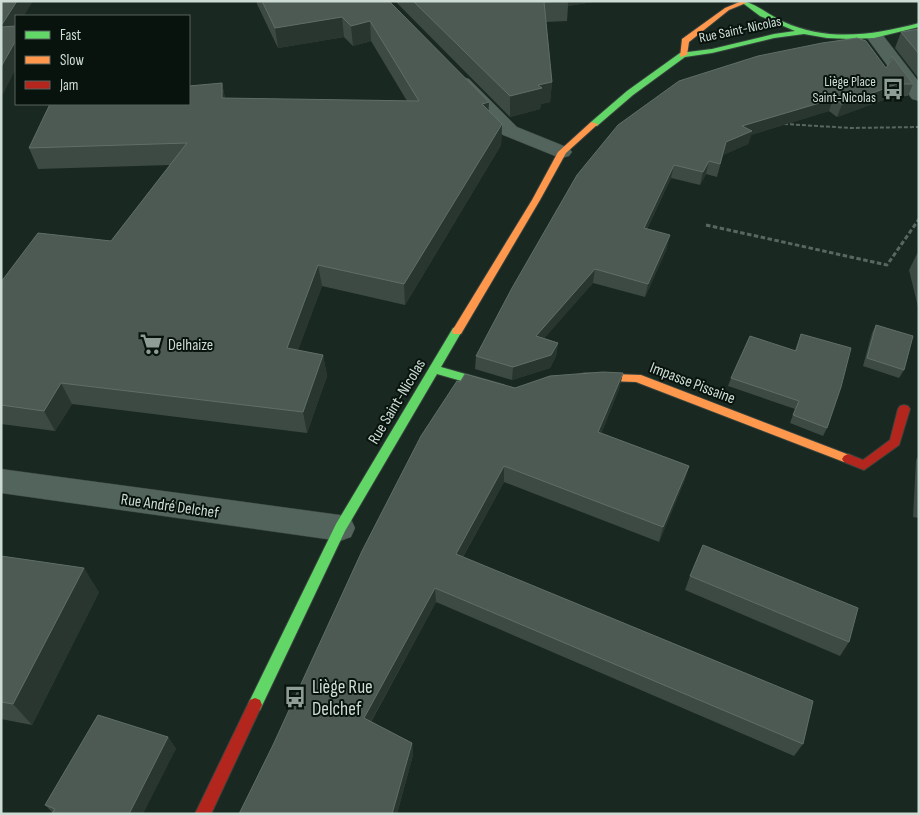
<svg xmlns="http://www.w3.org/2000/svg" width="920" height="815" font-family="'Sofia Sans Condensed',sans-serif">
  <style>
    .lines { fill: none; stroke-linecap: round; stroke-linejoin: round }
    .street-casing { stroke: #37433e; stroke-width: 1 }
    .fast-casing { stroke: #37433e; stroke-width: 2 }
    .slow-casing { stroke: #37433e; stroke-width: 2 }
    .jam-casing { stroke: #37433e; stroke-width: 2 }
    .path-far1 { stroke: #596760; stroke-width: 2; stroke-dasharray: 4 2; stroke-linecap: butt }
    .path { stroke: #596760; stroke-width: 3; stroke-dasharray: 4.5 2.5; stroke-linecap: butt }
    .street { fill: #52645c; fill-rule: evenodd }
    .fast { fill: #63d668; fill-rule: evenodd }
    .slow { fill: #ff974d; fill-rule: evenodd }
    .jam { fill: #b3261e; fill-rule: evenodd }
    .wall { fill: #3d4a44 }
    .shaded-wall { fill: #28362f }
    .building { fill: #4c5a53; stroke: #606e68 }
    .labels { text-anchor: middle; stroke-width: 4; stroke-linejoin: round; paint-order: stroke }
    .far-street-label { font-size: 14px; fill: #cddcd4; stroke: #08130e }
    .far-poi-label { font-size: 14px; fill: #cddcd4; stroke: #08130e; text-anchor: end }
    .poi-label { font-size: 16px; fill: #cddcd4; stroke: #08130e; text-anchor: start }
    .street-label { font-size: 16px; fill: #cddcd4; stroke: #08130e }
    .near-poi-label { font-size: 19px; fill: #cddcd4; stroke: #08130e; text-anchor: start }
  </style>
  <rect width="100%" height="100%" fill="#192821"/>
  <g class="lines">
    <g class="street-casing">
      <g id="street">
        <polygon points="876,33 882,34 919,82 919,101 912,99 867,38 870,34"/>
        <polygon points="462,77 469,79 517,127 569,148 572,152 569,156 562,158 555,156 503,135 455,87 453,83 455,79"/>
        <polygon points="1,469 340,515 351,519 355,528 351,537 340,541 1,493"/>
      </g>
    </g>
    <g class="fast-casing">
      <g id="fast">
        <path d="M740 1C753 1 770 16 784 22 828 42 874 35 919 23V27L874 38 850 39 827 38 804 34 774 38 712 53 685 57 633 95 597 126H591V122L627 91 680 53 712 49 774 34 795 31 760 16Z"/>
        <polygon points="457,327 462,331 441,367 504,385 506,388 500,392 437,374 345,531 260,710 255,712 250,710 248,705 250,700 336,524 453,328"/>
      </g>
    </g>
    <g class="slow-casing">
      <g id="slow">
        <polygon points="742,1 746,3 729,10 689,42 687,55 680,57 682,39 725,8"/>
        <polygon points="591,122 598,124 566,153 540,200 461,334 453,334 452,331 532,200 558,152"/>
        <polygon points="585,373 641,375 852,456 854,459 852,462 844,462 636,382 581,380 580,377 581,374"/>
      </g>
    </g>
    <g class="jam-casing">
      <g id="jam">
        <polygon points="904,405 908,406 910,409 899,445 864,470 844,462 842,459 844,456 848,454 863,460 890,440 898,409 900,406"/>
        <polygon points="255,698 260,700 262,705 211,814 195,814 250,700"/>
      </g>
    </g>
    <polyline class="path-far1" points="784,124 851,128 919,127"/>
    <polyline class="path" points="706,225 887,265 919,219"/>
    <use href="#street" class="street"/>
    <use href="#fast" class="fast"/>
    <use href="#slow" class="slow"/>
    <use href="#jam" class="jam"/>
  </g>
  <g class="wall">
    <polygon points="257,1 389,1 489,111 502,124 501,145 405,305 322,286 298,350 323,355 327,376 307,433 72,404 55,431 1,424 1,282 111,241 170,165 38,169 29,148 222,83 225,98 407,101 371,41 353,46 344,37 278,48 257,4"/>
    <polygon points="395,1 599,1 568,6 567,21 546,22 552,82 550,102 541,104 540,109 510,117"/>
    <polygon points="919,29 919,79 895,48 901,32"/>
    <polygon points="892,56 913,84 908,96 892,97 837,117 829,111 751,135 748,144 723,155 717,177 706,174 700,185 671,178 647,229 667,248 645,297 593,283 544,338 558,343 556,356 550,368 512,380 475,369 476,356 577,175 886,68 889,63"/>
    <polygon points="919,250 919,311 909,270"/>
    <polygon points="876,325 904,370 899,378 863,366 872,333"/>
    <polygon points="801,334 827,428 823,436 790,423 795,409 728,386 731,378 795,350"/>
    <polygon points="623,373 619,389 601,433 689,466 684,482 659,542 504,482 463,557 803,744 794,756 436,602 371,722 412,743 413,755 397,814 239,814 460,382 515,388"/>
    <polygon points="919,455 919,518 913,517 916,460"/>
    <polygon points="1,556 99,592 32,725 1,719"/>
    <polygon points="690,576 849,642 840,656 685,590"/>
    <polygon points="168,737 176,749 53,813 45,805"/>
  </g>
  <g class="shaded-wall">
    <polygon points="17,1 33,1 24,16 16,16 16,29 1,28 1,26"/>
    <polygon points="561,1 599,1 568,6 568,1"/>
    <polygon points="342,17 344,37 278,48 275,28"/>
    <polygon points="370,21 371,41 353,46 351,26"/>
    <polygon points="16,40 16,69 3,94 1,91 1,67"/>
    <polygon points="552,82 550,102 541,104 540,109 510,117 510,96 538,85"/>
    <polygon points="222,83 226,104 222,98"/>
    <polygon points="897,84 892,97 837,117 842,104"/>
    <polygon points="833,99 829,111 751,135 748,144 723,155 717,177 726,142 742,126"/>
    <polygon points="489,102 488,123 482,104"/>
    <polygon points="502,124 501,145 405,305 404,284"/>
    <polygon points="709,161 706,174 700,185 703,172"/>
    <polygon points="674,165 671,178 641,241 644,228"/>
    <polygon points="670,235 667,248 645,297 648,284"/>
    <polygon points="318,265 322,286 291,369 287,348"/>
    <polygon points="595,269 593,283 535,349 536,336"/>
    <polygon points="558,343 556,356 550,368 512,380 513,367"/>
    <polygon points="323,355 327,376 307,433 303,412"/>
    <polygon points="623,373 619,389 596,448 598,432"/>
    <polygon points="61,383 72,404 55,431 44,411"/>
    <polygon points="504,466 504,482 456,569 456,554"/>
    <polygon points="689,466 684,482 659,542 663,527"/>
    <polygon points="84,568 99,592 32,725 13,704"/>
    <polygon points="435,588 436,602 366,730 364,718"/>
    <polygon points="168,737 176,749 143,814 129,814"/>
    <polygon points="412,743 413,755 397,814 392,814"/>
  </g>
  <g class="building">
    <polygon points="1,1 17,1 1,26"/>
    <polygon points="262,1 389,1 489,102 482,104 502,124 404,284 318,265 287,348 323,355 303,412 61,383 44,411 1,405 1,282 38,233 111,241 187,143 29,148 50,104 189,104 189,86 222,83 222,98 419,101 370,21 351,26 342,17 275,28"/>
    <polygon points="413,1 568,1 544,2 552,82 538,85 542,88 510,96"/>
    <polygon points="16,26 16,40 1,67 1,27"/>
    <polygon points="919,29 919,54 901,32"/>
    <polygon points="857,38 866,41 886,68 892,59 892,56 913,84 897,84 842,104 833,99 742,126 752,131 726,142 720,164 709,161 703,172 674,165 644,228 670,235 648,284 595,269 536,336 558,343 551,355 513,367 476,356 512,288 577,175 618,125 679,81 758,56 822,43"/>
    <polygon points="876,325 913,336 904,370 867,358"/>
    <polygon points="801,334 851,348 841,387 827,428 793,415 799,401 731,378 750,336 796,351"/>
    <polygon points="603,372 623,373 598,432 689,466 663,527 504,466 456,554 813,701 803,744 435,588 364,718 412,743 392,814 239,814 273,745 362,551 421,436 457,381 460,382 465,374 515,388 550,376"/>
    <polygon points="703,545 858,608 849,642 690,576"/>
    <polygon points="1,556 84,568 13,704 1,702"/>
    <polygon points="98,715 168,737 129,814 52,814 55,809 45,805"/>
  </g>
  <defs>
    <g id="bus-bare" transform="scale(1.725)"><path d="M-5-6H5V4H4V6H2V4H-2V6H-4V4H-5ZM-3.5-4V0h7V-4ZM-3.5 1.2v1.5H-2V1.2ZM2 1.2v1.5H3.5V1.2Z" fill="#8e9d95" stroke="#08130e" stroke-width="2.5" paint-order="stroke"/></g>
    <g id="supermarket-bare" transform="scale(1.725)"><path d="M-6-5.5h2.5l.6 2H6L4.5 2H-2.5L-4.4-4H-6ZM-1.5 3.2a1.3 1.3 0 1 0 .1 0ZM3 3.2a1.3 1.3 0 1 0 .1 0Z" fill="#8e9d95" stroke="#08130e" stroke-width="2.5" paint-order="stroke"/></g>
  </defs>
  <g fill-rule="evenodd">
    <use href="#bus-bare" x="893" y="89"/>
    <use href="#supermarket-bare" x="151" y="344"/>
    <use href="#bus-bare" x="295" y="697"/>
  </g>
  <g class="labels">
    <g class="far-street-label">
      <text transform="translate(740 29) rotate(-12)" y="5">Rue Saint-Nicolas</text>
    </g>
    <g class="far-poi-label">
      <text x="876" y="86">Liège Place<tspan x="876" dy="16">Saint-Nicolas</tspan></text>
    </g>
    <g class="poi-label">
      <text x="168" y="350">Delhaize</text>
    </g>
    <g class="street-label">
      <text transform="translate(693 382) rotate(21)" y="6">Impasse Pissaine</text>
      <text transform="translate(396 401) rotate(-59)" y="6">Rue Saint-Nicolas</text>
      <text transform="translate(170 505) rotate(8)" y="6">Rue André Delchef</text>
    </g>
    <g class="near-poi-label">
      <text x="312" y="693">Liège Rue<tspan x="312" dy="22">Delchef</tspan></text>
    </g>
  </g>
  <rect width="920" height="815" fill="none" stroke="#cddcd4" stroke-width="5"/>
  <rect x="15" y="15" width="175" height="90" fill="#08130e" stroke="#57635d"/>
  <rect x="25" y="31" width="25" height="8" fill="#63d668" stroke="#57635d"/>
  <text x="60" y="40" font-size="15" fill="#cddcd4">Fast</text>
  <rect x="25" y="56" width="25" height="8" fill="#ff974d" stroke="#57635d"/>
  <text x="60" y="65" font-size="15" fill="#cddcd4">Slow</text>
  <rect x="25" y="81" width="25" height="8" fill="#b3261e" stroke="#57635d"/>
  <text x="60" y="90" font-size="15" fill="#cddcd4">Jam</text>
</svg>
